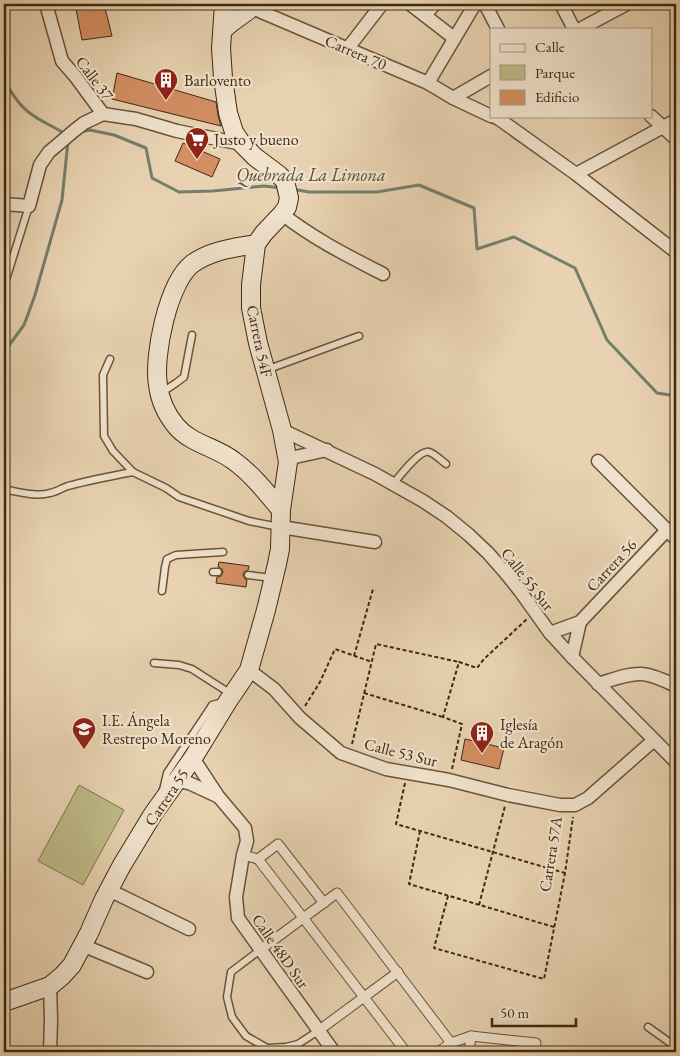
<svg xmlns="http://www.w3.org/2000/svg" width="680" height="1056" font-family="'EB Garamond',serif">
  <style>
    .green { fill: #bdba87; stroke: #7e724c }
    .lines { fill: none; stroke-linecap: round; stroke-linejoin: round }
    .stream { stroke: #747f6c; stroke-width: 3 }
    .building { fill: #d38e63; stroke: #3f2a11 }
    .service-casing { stroke: #695439; stroke-width: 9 }
    .pedestrian-casing { stroke: #695439; stroke-width: 11 }
    .minor-casing { stroke: #695439; stroke-width: 15 }
    .secondary-casing { stroke: #3f2a11; stroke-width: 20 }
    .path { stroke: #3f2a11; stroke-width: 2; stroke-dasharray: 4 2.5; stroke-linecap: butt }
    .service { stroke: #f0e2cc; stroke-width: 6 }
    .pedestrian { stroke: #f0e2cc; stroke-width: 9 }
    .minor { stroke: #f0e2cc; stroke-width: 12 }
    .secondary { stroke: #f0e2cc; stroke-width: 18 }
    .labels { text-anchor: middle; stroke-width: 4.5; stroke-linejoin: round; paint-order: stroke }
    .street-label { font-size: 16px; fill: #3f2a11; stroke: #f0e2cc }
    .poi-label { font-size: 16px; fill: #3f2a11; stroke: #f0e2cc; text-anchor: start }
    .water-label { font-size: 18px; font-style: italic; fill: #554e37; stroke: #f0e2cc }
  </style>
  <rect width="100%" height="100%" fill="#e8d2b1"/>
  <filter id="stains"><feTurbulence type="fractalNoise" baseFrequency=".004" numOctaves="4"/><feColorMatrix values="0 0 0 0 .2 0 0 0 0 .09 0 0 0 0 .02 0 0 0 .5 -.17"/></filter>
  <radialGradient id="worn" r=".72"><stop offset=".6" stop-color="#630" stop-opacity="0"/><stop offset="1" stop-color="#630" stop-opacity=".3"/></radialGradient>
  <polygon class="green" points="79,785 124,810 83,885 38,861"/>
  <g class="lines">
    <g class="stream">
      <path d="M4 79C11 93 21 108 34 116 44 123 55 127 65 134"/>
      <polyline points="80,132 90,130 114,135 146,148 152,178 179,192 213,191 264,186 281,188"/>
      <polyline points="292,189 309,192 377,192 419,185 474,208 477,249 514,237 575,268 607,340 657,393 676,396"/>
      <polyline points="4,352 24,325 35,295 62,200 68,141"/>
    </g>
  </g>
  <g class="building">
    <polygon points="75,4 104,4 112,36 82,40"/>
    <polygon points="117,73 216,102 218,115 221,126 112,99"/>
    <polygon points="183,143 220,159 212,177 175,161"/>
    <polygon points="219,562 249,566 248,570 244,572 243,575 245,579 247,580 246,587 216,583 217,577 221,576 223,572 222,569 218,567"/>
    <polygon points="465,739 504,748 499,769 461,760"/>
  </g>
  <g class="lines">
    <g class="service-casing">
      <g id="service">
        <polyline points="4,286 29,206"/>
        <polyline points="110,359 103,375 104,436 113,451 133,472 166,488 179,497 249,521 279,527"/>
        <polyline points="266,370 359,336"/>
        <polyline points="161,393 176,383 184,377 192,335"/>
        <path d="M393 484C399 477 420 449 429 452 435 454 441 460 446 464"/>
        <path d="M7 490C20 492 37 497 50 493 56 492 62 488 68 486 90 480 111 476 133 472"/>
        <polyline points="213,572 218,572"/>
        <polyline points="248,575 271,578"/>
        <polyline points="162,591 165,567 167,559 176,555 223,552"/>
        <polyline points="154,663 179,665 192,669 231,694"/>
        <polyline points="163,790 167,773 209,710 212,705 223,702"/>
        <polyline points="260,950 231,972 227,997 232,1017 246,1036 267,1048 286,1047 298,1044 318,1031"/>
        <polyline points="648,1027 676,1047"/>
      </g>
    </g>
    <g class="pedestrian-casing">
      <g id="pedestrian">
        <polyline points="243,855 258,859 406,1052"/>
        <polyline points="258,859 278,844 324,903"/>
        <polyline points="260,950 337,893 451,1043"/>
        <polyline points="318,1031 398,972"/>
        <polyline points="438,1052 451,1043 471,1036 536,1043"/>
        <polyline points="469,1052 471,1036"/>
      </g>
    </g>
    <g class="minor-casing">
      <g id="minor">
        <polyline points="46,4 62,61 75,76 103,114"/>
        <polyline points="410,4 454,38"/>
        <polyline points="485,4 498,29"/>
        <polyline points="561,4 574,29"/>
        <polyline points="252,8 428,83 453,98 491,116"/>
        <polyline points="425,15 435,4"/>
        <polyline points="580,29 627,4"/>
        <polyline points="348,48 382,4"/>
        <polyline points="428,83 475,4"/>
        <polyline points="453,98 491,76"/>
        <polyline points="493,116 499,119 576,174 676,252"/>
        <polyline points="651,116 676,139"/>
        <polyline points="576,174 676,120"/>
        <polyline points="4,204 29,206 40,165 49,152 75,130 84,123 103,114 136,119 177,131 242,144"/>
        <path d="M282 214C314 239 348 256 383 274"/>
        <polyline points="282,430 375,474 423,501 447,517 469,535 488,553 504,571 520,591 550,633 572,657 676,762"/>
        <polyline points="598,461 676,539"/>
        <polyline points="288,462 295,457 327,450"/>
        <polyline points="281,527 375,542"/>
        <polyline points="550,633 580,622 667,530"/>
        <polyline points="572,657 580,622"/>
        <polyline points="249,670 274,689 300,718 341,753 386,769 449,780 508,795 560,805 575,805 588,798 654,740"/>
        <path d="M598 684C612 680 628 673 642 674 653 675 666 681 676 686"/>
        <polyline points="193,758 218,796 245,828 247,841 243,855 236,897 238,918 334,1052"/>
        <polyline points="177,781 189,783 217,796"/>
        <polyline points="109,890 189,929"/>
        <polyline points="82,945 147,972"/>
        <polyline points="50,986 51,1019 50,1052"/>
      </g>
    </g>
    <g class="secondary-casing">
      <g id="secondary">
        <polyline points="223,30 231,23 257,4"/>
        <path d="M256 244C234 248 211 250 192 264 168 283 153 356 158 385 160 401 166 414 176 426 191 444 216 447 234 461 252 474 267 493 281 510"/>
        <polyline points="4,1003 7,1001 50,986 62,976 72,965 89,933 104,899 122,865 153,814 193,758 228,701 249,670 266,610 277,564 280,549 281,510 288,462 282,430 258,343 251,308 251,285 256,244 264,233 282,214 287,207 289,198 285,181 279,175 255,157 242,144 234,132 228,113 223,78 221,48 224,4"/>
      </g>
    </g>
    <g class="path">
      <polyline points="354,656 373,589"/>
      <polyline points="364,693 443,717"/>
      <polyline points="305,706 320,682 335,649 372,662"/>
      <polyline points="352,744 376,644 459,662"/>
      <polyline points="452,769 462,724 443,717 459,662 477,668 484,659 527,619"/>
      <polyline points="405,783 396,824 565,873"/>
      <polyline points="420,831 409,884 554,927"/>
      <polyline points="448,896 434,948 544,979 565,873 573,817"/>
      <polyline points="479,905 505,806"/>
    </g>
    <use href="#service" class="service"/>
    <use href="#pedestrian" class="pedestrian"/>
    <use href="#minor" class="minor"/>
    <use href="#secondary" class="secondary"/>
  </g>
  <defs>
    <g id="building-pin" transform="scale(1.25)"><path d="M0 17L-7.5 6A9.5 9.5 0 1 1 7.5 6Z" fill="#8f2418" stroke="#f0e2cc"/><path d="M-4-6H4V6H1V3H-1V6H-4ZM-2.5-4.3h1.7v1.8h-1.7ZM.8-4.3h1.7v1.8H.8ZM-2.5-1h1.7V.8h-1.7ZM.8-1h1.7V.8H.8Z" fill="#fff"/></g>
    <g id="supermarket-pin" transform="scale(1.25)"><path d="M0 17L-7.5 6A9.5 9.5 0 1 1 7.5 6Z" fill="#8f2418" stroke="#f0e2cc"/><path d="M-6-5.5h2.5l.6 2H6L4.5 2H-2.5L-4.4-4H-6ZM-1.5 3.2a1.3 1.3 0 1 0 .1 0ZM3 3.2a1.3 1.3 0 1 0 .1 0Z" fill="#fff"/></g>
    <g id="school-pin" transform="scale(1.25)"><path d="M0 17L-7.5 6A9.5 9.5 0 1 1 7.5 6Z" fill="#8f2418" stroke="#f0e2cc"/><path d="M0-5L7-2L0 1L-7-2ZM-4 1L0 2.5L4 1V4Q0 6-4 4Z" fill="#fff"/></g>
  </defs>
  <g fill-rule="evenodd">
    <use href="#building-pin" x="166" y="80"/>
    <use href="#supermarket-pin" x="197" y="139"/>
    <use href="#school-pin" x="84" y="729"/>
    <use href="#building-pin" x="482" y="733"/>
  </g>
  <g class="labels">
    <g class="street-label">
      <text transform="translate(356 52) rotate(23)" y="6">Carrera 70</text>
      <text transform="translate(95 78) rotate(53)" y="6">Calle 37</text>
      <text transform="translate(260 341) rotate(78)" y="6">Carrera 54F</text>
      <text transform="translate(611 565) rotate(-47)" y="6">Carrera 56</text>
      <text transform="translate(528 579) rotate(52)" y="6">Calle 55 Sur</text>
      <text transform="translate(401 752) rotate(14)" y="6">Calle 53 Sur</text>
      <text transform="translate(166 797) rotate(-56)" y="6">Carrera 55</text>
      <text transform="translate(550 854) rotate(-81)" y="6">Carrera 57A</text>
      <text transform="translate(281 951) rotate(55)" y="6">Calle 48D Sur</text>
    </g>
    <g class="poi-label">
      <text x="184" y="86">Barlovento</text>
      <text x="214" y="145">Justo y bueno</text>
      <text x="102" y="726">I.E. Ángela<tspan x="102" dy="18">Restrepo Moreno</tspan></text>
      <text x="500" y="730">Iglesía<tspan x="500" dy="18">de Aragón</tspan></text>
    </g>
    <g class="water-label">
      <text x="311" y="181">Quebrada La Limona</text>
    </g>
  </g>
  <rect width="680" height="1056" fill="none" stroke="#e8d2b1" stroke-width="20"/>
  <rect x="5" y="5" width="670" height="1046" fill="none" stroke="#3f2a11" stroke-width="2.5"/>
  <rect x="10" y="10" width="660" height="1036" fill="none" stroke="#3f2a11"/>
  <rect x="490" y="28" width="162" height="90" fill="#f0e2cc" stroke="#a99881"/>
  <rect x="500" y="44" width="25" height="8" fill="#f0e2cc" stroke="#a99881"/>
  <text x="535" y="52" font-size="15" fill="#3f2a11">Calle</text>
  <rect x="500" y="65" width="25" height="15" fill="#bdba87" stroke="#a99881"/>
  <text x="535" y="78" font-size="15" fill="#3f2a11">Parque</text>
  <rect x="500" y="90" width="25" height="15" fill="#d38e63" stroke="#a99881"/>
  <text x="535" y="102" font-size="15" fill="#3f2a11">Edificio</text>
  <path d="M492 1018v8h84v-8" fill="none" stroke="#3f2a11" stroke-width="2.5"/>
  <text x="500" y="1018" font-size="15" fill="#3f2a11" stroke="#f0e2cc" stroke-width="4" paint-order="stroke">50 m</text>
  <rect width="100%" height="100%" filter="url(#stains)"/>
  <rect width="100%" height="100%" fill="url(#worn)"/>
</svg>
